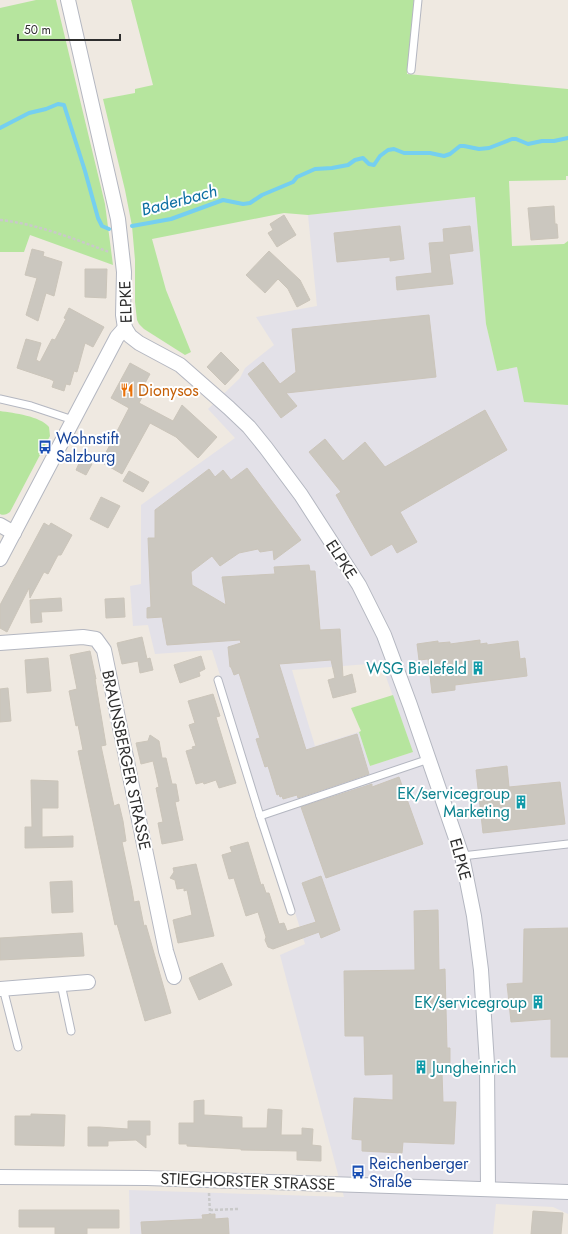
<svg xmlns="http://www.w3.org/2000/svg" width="568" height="1234" font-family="Jost,sans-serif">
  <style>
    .industrial { fill: #e3e1e8; fill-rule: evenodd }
    .green { fill: #b6e59e }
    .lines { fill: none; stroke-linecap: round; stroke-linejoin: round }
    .stream { stroke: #75cff0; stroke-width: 4 }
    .building { fill: #cbc7bf; stroke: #cbc5ba }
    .service-casing { stroke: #b4b7c1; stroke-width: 9 }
    .minor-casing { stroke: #b4b7c1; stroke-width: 16 }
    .path { stroke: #c9c9c9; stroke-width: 2.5; stroke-dasharray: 3 2; stroke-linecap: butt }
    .service { stroke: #fff; stroke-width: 7 }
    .minor { stroke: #fff; stroke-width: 14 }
    .labels { text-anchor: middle; stroke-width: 4; stroke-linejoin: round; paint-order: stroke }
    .street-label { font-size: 16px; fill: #2e2e2e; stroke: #fff }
    .food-label { font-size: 16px; fill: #c56008; stroke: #fff; text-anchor: start }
    .transit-label { font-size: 16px; fill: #164399; stroke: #fff; text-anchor: start }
    .culture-label { font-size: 16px; fill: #0d838f; stroke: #fff; text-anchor: end }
    .water-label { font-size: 17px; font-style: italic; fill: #0d6fa3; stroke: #fff }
  </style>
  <rect width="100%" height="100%" fill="#efe9e1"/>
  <path class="industrial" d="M476 197 486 324 497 371 517 367 525 402 568 405V1214L553 1207 496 1204 493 1234H130L129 1190 344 1197 280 955 305 944 212 650 155 654 148 625 133 626 130 586 141 584V505L235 438 208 409 240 378 245 368 274 345 256 317 317 306 308 215ZM381 663 413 752 370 766 359 732 315 746 292 670Z"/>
  <g class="green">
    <polygon points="36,0 56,0 105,204 113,265 30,235 24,252 0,252 0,8"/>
    <polygon points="131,0 414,0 407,74 568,89 568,176 566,176 566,180 509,181 512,246 564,244 568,241 568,405 524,402 517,367 497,371 486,324 475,197 308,215 284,213 152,239 166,290 191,352 185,355 144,329 139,324 137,320 135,302 135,260 132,226 125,190 103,99 135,93 135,89 153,85"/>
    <path d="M0 411C14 413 40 416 49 427L50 436 10 512C7 514 4 516 0 514Z"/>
    <polygon points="393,695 413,752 370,766 359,732 361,731 351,708"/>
  </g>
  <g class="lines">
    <g class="stream">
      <polyline points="0,128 29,113 46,109 58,104 64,105 85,171 98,218 102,226 109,229"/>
      <polyline points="132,226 171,219 223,200 243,204 250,203 262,195 293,182 297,177 315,169 332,168 348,165 355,160 363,158 369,164 374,165 380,156 388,150 394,149 404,153 430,153 444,156 450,154 460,146 464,146 479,149 489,148 512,139 516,139 528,144 542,141 554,141 568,138"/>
    </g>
  </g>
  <g class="building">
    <polygon points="554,206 555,224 557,224 558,238 531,240 528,208"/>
    <polygon points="284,215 296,235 277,247 268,233 273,230 270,224"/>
    <polygon points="400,226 404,259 390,261 390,257 337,262 334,233"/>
    <polygon points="470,226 473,251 449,254 453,284 397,290 396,277 432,273 429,243 444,242 443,229"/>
    <polygon points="32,249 44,252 43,256 62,262 54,296 46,293 38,321 26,315 37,278 25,275"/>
    <polygon points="269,251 300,280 310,300 297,307 288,289 278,279 265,293 246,275"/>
    <polygon points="85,269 107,269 106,298 85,297"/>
    <polygon points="69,308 104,327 93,347 85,343 77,372 74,371 70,385 66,384 64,391 52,387 54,381 50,379 17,368 26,339 41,343 36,360 40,362 52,339 55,340 66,319 64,318"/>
    <polygon points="429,315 436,377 286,393 297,406 281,418 248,374 263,362 280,384 296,372 292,329"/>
    <polygon points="221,352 239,370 225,385 207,367"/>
    <polygon points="130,363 150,374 143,387 147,388 139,403 173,421 182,405 217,437 198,458 176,437 150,423 122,474 101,462 129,408 111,398"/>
    <polygon points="485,410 507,450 400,512 417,542 397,553 392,544 371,556 336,495 341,492 309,452 325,439 343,461 365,442 385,467"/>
    <polygon points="81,459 92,464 86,475 76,470"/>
    <polygon points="247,468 301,540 274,560 273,550 260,552 258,549 239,553 220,566 212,556 191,572 192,585 226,605 222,577 275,574 274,567 309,565 310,571 315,571 320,630 340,629 343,677 352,674 356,692 333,698 328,680 335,678 331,660 279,664 306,750 357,734 369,774 298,798 297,795 283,799 282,796 280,797 279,794 277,795 268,766 265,767 256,739 260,738 239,673 234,675 231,667 230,667 228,647 241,643 240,640 167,645 162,617 147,618 147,608 151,607 148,538 155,538 155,510 209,469 215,477 223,470 231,480"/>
    <polygon points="129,471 149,482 143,492 123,481"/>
    <polygon points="101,497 120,506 108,528 90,519"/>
    <polygon points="44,523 49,526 51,523 72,535 61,555 58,555 48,574 44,572 30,598 29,588 7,632 0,628 0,605"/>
    <polygon points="61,598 62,611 41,612 42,622 31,623 30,600"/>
    <polygon points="124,598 125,617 106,618 105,599"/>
    <polygon points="142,637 147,659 150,658 153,670 140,673 138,661 122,664 117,643"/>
    <polygon points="480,640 480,644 487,643 487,645 518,641 520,659 525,658 527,676 455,685 455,690 432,693 428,659 419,660 417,644 438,641 438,643 450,642 450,644"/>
    <polygon points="90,651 96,679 95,679 106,745 101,746 114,806 119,804 123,821 126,841 122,842 132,890 134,902 139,901 144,926 146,925 171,1013 145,1021 117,924 115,925 78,751 83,750 78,725 76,726 69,691 77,689 70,655"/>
    <polygon points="201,656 205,669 199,672 200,676 180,683 174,665"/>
    <polygon points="48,658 51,691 27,693 25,660"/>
    <polygon points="8,688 11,721 0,722 0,689"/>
    <polygon points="213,694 220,716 216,717 236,783 219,788 216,780 204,784 203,782 196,784 186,751 193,749 192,747 196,746 189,725 195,723 188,701"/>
    <polygon points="150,735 159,741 162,758 166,758 172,784 176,784 179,801 175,802 183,840 162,844 158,823 163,822 156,788 159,787 153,761 141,764 136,743 148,741"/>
    <polygon points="507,766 509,787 560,782 565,824 483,833 476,770"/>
    <polygon points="399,777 423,844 326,878 301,807 372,784 372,787"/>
    <polygon points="31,780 58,781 58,808 42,808 42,837 73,836 73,847 25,848 25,827 32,827"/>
    <polygon points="248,842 261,885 263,884 266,893 269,893 279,924 284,923 287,931 316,922 302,883 321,876 340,930 321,938 319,932 273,949 268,947 265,940 266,937 258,912 246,916 234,878 229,879 222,855 232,852 230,847"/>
    <polygon points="196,864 214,936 178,943 173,920 192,915 187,890 184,891 184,888 177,889 175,880 170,878 174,872 173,868"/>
    <polygon points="72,881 73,912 52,913 50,882"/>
    <polygon points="438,910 439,970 445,969 447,1048 450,1048 450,1072 442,1072 443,1102 456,1102 454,1144 403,1142 402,1153 362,1151 362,1140 352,1139 354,1098 393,1100 393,1074 365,1075 364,1036 345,1036 344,971 415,970 414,911"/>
    <polygon points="568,928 568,1057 551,1057 551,1019 511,1022 507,984 523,983 524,929"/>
    <polygon points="82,933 84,956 0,960 0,938"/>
    <polygon points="222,963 232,985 199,1000 189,978"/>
    <polygon points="204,1100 204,1115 242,1117 242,1128 267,1128 268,1109 282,1110 281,1135 302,1135 302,1128 313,1129 312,1145 321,1146 321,1161 297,1160 297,1151 241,1150 241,1149 187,1146 187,1144 179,1144 179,1123 194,1123 194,1101"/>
    <polygon points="31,1114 65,1115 64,1146 15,1145 15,1116 31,1116"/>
    <polygon points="128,1121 150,1121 150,1135 146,1135 146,1148 136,1140 108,1141 108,1146 88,1146 88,1127 99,1127 128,1129"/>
    <polygon points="19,1210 119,1210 119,1228 87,1228 87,1234 55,1234 55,1227 19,1227"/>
    <polygon points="533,1211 563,1213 561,1234 531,1234"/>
    <polygon points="215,1214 215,1219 228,1218 229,1234 142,1234 141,1222 203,1219 202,1215"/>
  </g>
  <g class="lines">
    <g class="service-casing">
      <g id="service">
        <polyline points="411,70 418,0"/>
        <polyline points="0,399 31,406 73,420"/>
        <polyline points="218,680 260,816 429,759"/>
        <polyline points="260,816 291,911"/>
        <polyline points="462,856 568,844"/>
        <polyline points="61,984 71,1031"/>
        <polyline points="3,988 18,1047"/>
      </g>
    </g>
    <g class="minor-casing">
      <g id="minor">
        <polyline points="68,0 118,219 124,272 123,315 125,328 130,336 139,343 180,365 229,408 249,427 266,448 301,495 359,585 384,635 410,705 462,856 474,916 481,970 487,1064 488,1189"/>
        <polyline points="0,525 14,533"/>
        <polyline points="0,559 117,337 125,328"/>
        <polyline points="0,643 83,637 96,639 104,650 166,951 174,977"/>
        <polyline points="0,989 88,982"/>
        <polyline points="0,1177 147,1178 568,1192"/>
      </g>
    </g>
    <g class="path">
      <path d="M0 220C38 224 74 239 109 252"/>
      <polyline points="209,1193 210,1214"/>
      <polyline points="210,1210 238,1209"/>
    </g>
    <use href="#service" class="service"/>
    <use href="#minor" class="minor"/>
  </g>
  <defs>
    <g id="restaurant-bare" transform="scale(1.08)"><path d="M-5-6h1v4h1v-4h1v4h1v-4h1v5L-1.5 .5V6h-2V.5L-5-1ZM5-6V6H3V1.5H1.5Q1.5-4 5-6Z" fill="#e8710a" stroke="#fff" stroke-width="2.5" paint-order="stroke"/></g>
    <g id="bus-bare" transform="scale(1.08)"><path d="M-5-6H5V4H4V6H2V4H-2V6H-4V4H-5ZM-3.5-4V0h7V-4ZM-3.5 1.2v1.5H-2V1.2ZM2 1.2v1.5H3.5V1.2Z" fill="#1a4fb4" stroke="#fff" stroke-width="2.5" paint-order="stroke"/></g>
    <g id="building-bare" transform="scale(1.08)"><path d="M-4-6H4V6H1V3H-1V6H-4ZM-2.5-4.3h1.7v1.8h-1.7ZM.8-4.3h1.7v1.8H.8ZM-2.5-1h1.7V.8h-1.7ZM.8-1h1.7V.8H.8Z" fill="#0f9aa8" stroke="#fff" stroke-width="2.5" paint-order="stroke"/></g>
  </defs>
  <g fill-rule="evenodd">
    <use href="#restaurant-bare" x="127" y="390"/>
    <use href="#bus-bare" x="45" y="447"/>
    <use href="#building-bare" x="478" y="668"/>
    <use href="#building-bare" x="521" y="802"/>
    <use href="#building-bare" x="538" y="1002"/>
    <use href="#building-bare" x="421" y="1067"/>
    <use href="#bus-bare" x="358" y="1172"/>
  </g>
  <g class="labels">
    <g class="street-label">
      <text transform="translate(125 302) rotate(-92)" y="6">ELPKE</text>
      <text transform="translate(342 559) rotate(57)" y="6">ELPKE</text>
      <text transform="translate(127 760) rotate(78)" y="6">BRAUNSBERGER STRASSE</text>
      <text transform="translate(461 859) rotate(75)" y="6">ELPKE</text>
      <text transform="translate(248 1181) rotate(2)" y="6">STIEGHORSTER STRASSE</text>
    </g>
    <g class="food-label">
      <text x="138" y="396">Dionysos</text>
    </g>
    <g class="transit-label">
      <text x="56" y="444">Wohnstift<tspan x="56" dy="18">Salzburg</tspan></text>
      <text x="369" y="1169">Reichenberger<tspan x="369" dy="18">Straße</tspan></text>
    </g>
    <g class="culture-label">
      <text x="467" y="674">WSG Bielefeld</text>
      <text x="510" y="799">EK/servicegroup<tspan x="510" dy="18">Marketing</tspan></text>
      <text x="527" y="1008">EK/servicegroup</text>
      <text x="432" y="1073" text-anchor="start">Jungheinrich</text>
    </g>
    <g class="water-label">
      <text transform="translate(179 200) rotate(-15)" y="6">Baderbach</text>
    </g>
  </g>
  <path d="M18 34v6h102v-6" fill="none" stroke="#2e2e2e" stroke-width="2"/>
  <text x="24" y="34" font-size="12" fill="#2e2e2e" stroke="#ffffff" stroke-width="3" paint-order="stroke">50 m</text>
</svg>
